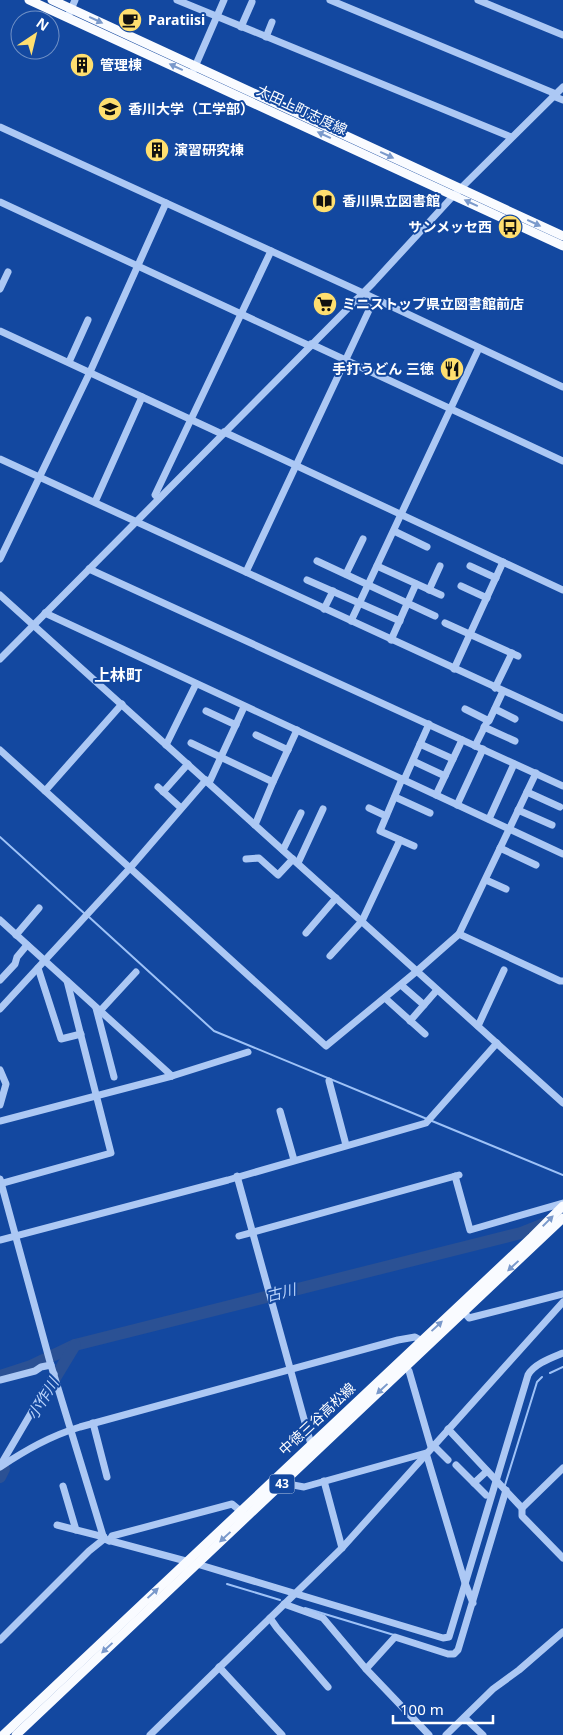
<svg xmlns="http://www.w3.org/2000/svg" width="563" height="1735" font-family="'Noto Sans','Noto Sans JP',sans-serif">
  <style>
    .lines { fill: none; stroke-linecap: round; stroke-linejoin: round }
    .stream { stroke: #9ec2f7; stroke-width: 2 }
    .river { stroke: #2b5194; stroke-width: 12 }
    .minor { stroke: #acc8f4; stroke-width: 7 }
    .major { stroke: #f9fbff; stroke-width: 9 }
    .oneway { fill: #7a99cb }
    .labels { text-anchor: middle; stroke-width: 4; stroke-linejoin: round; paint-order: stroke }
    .shield { fill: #1348a0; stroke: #b8c8e2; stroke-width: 1 }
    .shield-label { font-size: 12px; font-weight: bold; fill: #fff }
    .poi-label { font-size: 14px; font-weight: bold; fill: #fff; stroke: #1348a0; text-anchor: start }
    .street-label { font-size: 14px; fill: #fff; stroke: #1348a0 }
    .water-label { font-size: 15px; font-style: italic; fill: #b9d3fb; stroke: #1348a0 }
    .quarter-label { font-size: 16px; font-weight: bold; fill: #fff; stroke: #1348a0 }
  </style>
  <rect width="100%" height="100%" fill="#1348a0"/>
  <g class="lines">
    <g class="stream">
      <polyline points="0,837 85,914"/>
      <polyline points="89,917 214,1031 427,1119"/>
      <polyline points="432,1121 563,1175"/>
      <polyline points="550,1373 563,1367"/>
      <polyline points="505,1485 537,1382 542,1377"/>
      <polyline points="227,1584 280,1600"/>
      <polyline points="305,1608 394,1635"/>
    </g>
    <g class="river">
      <polyline points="0,1376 31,1366 75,1345 521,1233 551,1221"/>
      <polyline points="49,1388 75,1345"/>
      <polyline points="0,1477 4,1469"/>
    </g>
    <g class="minor">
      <polyline points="177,0 511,137"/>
      <polyline points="330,0 556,94"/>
      <polyline points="478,0 563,35"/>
      <polyline points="69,14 75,0"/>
      <polyline points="241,27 252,2"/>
      <polyline points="266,37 272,22"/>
      <polyline points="194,69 224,0"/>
      <polyline points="553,96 563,100"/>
      <polyline points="0,127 363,293 563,387"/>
      <polyline points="0,202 310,346"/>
      <polyline points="0,289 8,272"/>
      <polyline points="0,331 222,434"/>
      <polyline points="311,344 563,461"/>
      <polyline points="69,362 88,320"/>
      <polyline points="224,432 563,590"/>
      <polyline points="0,459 563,718"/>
      <polyline points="158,498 155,495 271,251"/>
      <polyline points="95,502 142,397"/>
      <polyline points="394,531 427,547"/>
      <polyline points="0,559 90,372 166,203"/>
      <polyline points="317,561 435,616"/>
      <polyline points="377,566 441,595"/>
      <polyline points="470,566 496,578"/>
      <polyline points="89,569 563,786"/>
      <polyline points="246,572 370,308 356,300"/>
      <polyline points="346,574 363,539"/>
      <polyline points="307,580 400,621"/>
      <polyline points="461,586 487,598"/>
      <polyline points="429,590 440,566"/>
      <polyline points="0,595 563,1103"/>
      <polyline points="324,609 333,591"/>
      <polyline points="45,613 563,854"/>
      <polyline points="351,621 479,348"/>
      <polyline points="445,623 518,656"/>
      <polyline points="391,640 416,584"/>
      <polyline points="0,659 373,283 454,195 563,87"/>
      <polyline points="454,669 503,562"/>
      <polyline points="495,688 512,653"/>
      <polyline points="465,709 489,721 503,691"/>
      <polyline points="495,709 515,719"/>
      <polyline points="206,711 236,725"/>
      <polyline points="484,727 515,741"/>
      <polyline points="256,735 288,750"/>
      <polyline points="191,743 273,782 297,730"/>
      <polyline points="420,744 453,759"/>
      <polyline points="166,745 196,684"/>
      <polyline points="475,746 486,724"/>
      <polyline points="0,750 326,1046 417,971 459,934 560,981 563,981"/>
      <polyline points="413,761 445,776"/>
      <polyline points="402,779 380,831 414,846"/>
      <polyline points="404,780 429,724"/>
      <polyline points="209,783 244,707"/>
      <polyline points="158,787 181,808"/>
      <polyline points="45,791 122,704"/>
      <polyline points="163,792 188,764"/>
      <polyline points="527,792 560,807"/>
      <polyline points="436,795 462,740"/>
      <polyline points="395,797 430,813"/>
      <polyline points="457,805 483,749"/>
      <polyline points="369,808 386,816"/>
      <polyline points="518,810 552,825"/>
      <polyline points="489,819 514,764"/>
      <polyline points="255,825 273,782"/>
      <polyline points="500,848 536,865"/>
      <polyline points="283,850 301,813"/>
      <polyline points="246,859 259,858 278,875 293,859"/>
      <polyline points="298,863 323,809"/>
      <polyline points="486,880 506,889"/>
      <polyline points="0,920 172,1076"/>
      <polyline points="306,933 336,898"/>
      <polyline points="459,934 536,773"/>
      <polyline points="16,935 39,908"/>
      <polyline points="330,956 362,921 400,840"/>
      <polyline points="38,968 61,1039 81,1034"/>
      <polyline points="0,980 15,964 17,957 27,945"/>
      <polyline points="401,985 424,1005"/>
      <polyline points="385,998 425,1034"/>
      <polyline points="96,1008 114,1077"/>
      <polyline points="0,1009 130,868 206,780"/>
      <polyline points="100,1011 136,972"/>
      <polyline points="410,1021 437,990"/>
      <polyline points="478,1026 504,970"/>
      <polyline points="0,1070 6,1084 0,1105"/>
      <polyline points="329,1081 346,1145"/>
      <polyline points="280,1111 294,1160"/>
      <polyline points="0,1121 172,1076 248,1052"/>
      <polyline points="237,1176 312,1448"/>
      <polyline points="455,1176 470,1230 563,1203"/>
      <path d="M0 1179 50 1362 104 1539 197 1564 443 1638 449 1637 528 1375C534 1364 551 1358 563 1353"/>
      <polyline points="0,1184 111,1153 67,981"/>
      <polyline points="239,1236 459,1175"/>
      <polyline points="0,1240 228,1180 426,1123 497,1043"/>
      <polyline points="462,1310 469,1318 563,1294"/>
      <polyline points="405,1367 409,1371 431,1447"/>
      <polyline points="0,1380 35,1371 41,1367 51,1365"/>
      <polyline points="93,1423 107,1477"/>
      <polyline points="448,1429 522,1508 522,1516 563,1558"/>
      <polyline points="433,1445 448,1460"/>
      <polyline points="456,1465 474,1483 487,1471"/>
      <polyline points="0,1466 54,1374"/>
      <path d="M0 1467C26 1450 50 1436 80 1427L398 1340 415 1337 424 1342"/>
      <polyline points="284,1477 293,1485 304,1487 426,1453 465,1583 473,1603"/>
      <polyline points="324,1481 342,1548"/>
      <polyline points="474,1483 486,1495"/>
      <polyline points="63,1486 76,1530"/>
      <polyline points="522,1508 563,1468"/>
      <polyline points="57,1525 104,1537"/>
      <polyline points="109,1541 112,1536 232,1504 243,1513"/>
      <polyline points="284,1604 323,1618 366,1669 429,1735"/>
      <polyline points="270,1618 277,1628 328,1687"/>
      <polyline points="0,1640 89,1551 104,1539"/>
      <polyline points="219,1667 282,1735"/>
      <polyline points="366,1669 395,1637 448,1654 454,1654 458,1650 506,1490"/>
      <polyline points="465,1718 483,1735"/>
      <polyline points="150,1735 342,1548 563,1302"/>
      <polyline points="446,1735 493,1689 519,1670 563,1632"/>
    </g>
    <g class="major">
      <polyline points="29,0 563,246"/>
      <polyline points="52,0 563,236"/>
      <polyline points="3,1735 532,1237 563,1206"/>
      <polyline points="16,1735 563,1218"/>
    </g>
  </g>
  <defs><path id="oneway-solid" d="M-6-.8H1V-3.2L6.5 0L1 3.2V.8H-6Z" transform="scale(1.25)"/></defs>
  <g class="oneway">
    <use href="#oneway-solid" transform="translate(96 20) rotate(25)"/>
    <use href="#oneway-solid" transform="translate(176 67) rotate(-155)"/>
    <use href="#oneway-solid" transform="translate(324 135) rotate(-155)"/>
    <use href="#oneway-solid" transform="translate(387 155) rotate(25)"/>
    <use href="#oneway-solid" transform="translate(471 203) rotate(-155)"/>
    <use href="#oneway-solid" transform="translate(534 223) rotate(25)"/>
    <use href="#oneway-solid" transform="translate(548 1221) rotate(-45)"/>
    <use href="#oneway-solid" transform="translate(513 1266) rotate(137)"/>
    <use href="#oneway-solid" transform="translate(437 1326) rotate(-43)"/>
    <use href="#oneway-solid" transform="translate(382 1389) rotate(137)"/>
    <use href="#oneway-solid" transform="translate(225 1537) rotate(137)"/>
    <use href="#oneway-solid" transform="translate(153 1593) rotate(-43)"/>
    <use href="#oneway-solid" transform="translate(107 1648) rotate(137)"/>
  </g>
  <defs>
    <g id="cafe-disc" transform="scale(1.25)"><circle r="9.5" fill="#ffdf6f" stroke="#1348a0"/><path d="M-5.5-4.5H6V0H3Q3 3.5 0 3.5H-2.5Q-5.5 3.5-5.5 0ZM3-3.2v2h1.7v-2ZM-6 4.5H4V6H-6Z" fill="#111"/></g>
    <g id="building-disc" transform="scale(1.25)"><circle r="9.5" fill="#ffdf6f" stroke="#1348a0"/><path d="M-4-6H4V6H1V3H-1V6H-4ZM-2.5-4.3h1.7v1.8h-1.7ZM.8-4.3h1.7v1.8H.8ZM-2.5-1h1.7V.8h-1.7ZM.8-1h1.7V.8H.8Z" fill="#111"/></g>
    <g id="university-disc" transform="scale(1.25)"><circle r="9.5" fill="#ffdf6f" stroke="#1348a0"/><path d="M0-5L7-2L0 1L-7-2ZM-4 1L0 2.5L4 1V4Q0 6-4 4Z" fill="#111"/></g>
    <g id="library-disc" transform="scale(1.25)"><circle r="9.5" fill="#ffdf6f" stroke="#1348a0"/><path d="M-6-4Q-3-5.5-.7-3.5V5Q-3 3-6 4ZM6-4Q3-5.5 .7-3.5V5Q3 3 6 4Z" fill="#111"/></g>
    <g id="bus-disc" transform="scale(1.25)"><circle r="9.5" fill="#ffdf6f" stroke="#1348a0"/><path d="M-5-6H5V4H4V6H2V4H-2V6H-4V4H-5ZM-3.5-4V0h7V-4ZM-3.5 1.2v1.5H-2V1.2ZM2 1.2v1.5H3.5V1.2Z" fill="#111"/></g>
    <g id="supermarket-disc" transform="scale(1.25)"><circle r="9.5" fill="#ffdf6f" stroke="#1348a0"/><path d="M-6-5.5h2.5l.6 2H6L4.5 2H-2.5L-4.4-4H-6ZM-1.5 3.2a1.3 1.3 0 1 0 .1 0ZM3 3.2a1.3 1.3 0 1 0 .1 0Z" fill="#111"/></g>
    <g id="restaurant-disc" transform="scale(1.25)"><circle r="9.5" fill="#ffdf6f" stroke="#1348a0"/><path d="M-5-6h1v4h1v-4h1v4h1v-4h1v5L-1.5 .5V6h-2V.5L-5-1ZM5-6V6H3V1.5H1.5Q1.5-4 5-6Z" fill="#111"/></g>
  </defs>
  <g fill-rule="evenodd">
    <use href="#cafe-disc" x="130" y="20"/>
    <use href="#building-disc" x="82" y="65"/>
    <use href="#university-disc" x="110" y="109"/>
    <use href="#building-disc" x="157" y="150"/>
    <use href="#library-disc" x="324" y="201"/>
    <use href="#bus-disc" x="510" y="227"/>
    <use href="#supermarket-disc" x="325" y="304"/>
    <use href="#restaurant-disc" x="452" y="369"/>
  </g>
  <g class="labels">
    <rect class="shield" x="269.5" y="1474.5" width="25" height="19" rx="4"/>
    <g class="shield-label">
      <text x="282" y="1488">43</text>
    </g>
    <g class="poi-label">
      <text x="148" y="25">Paratiisi</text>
      <text x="100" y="70">管理棟</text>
      <text x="128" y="114">香川大学（工学部）</text>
      <text x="174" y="155">演習研究棟</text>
      <text x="342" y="206">香川県立図書館</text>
      <text x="492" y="232" text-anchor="end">サンメッセ西</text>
      <text x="342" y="309">ミニストップ県立図書館前店</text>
      <text x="434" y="374" text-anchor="end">手打うどん 三徳</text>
    </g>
    <g class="street-label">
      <text transform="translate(302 110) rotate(25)" y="5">太田上町志度線</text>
      <text transform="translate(317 1419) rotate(-43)" y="5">中徳三谷高松線</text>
    </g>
    <g class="water-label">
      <text transform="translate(281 1293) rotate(-14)" y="5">古川</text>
      <text transform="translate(43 1399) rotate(-59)" y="5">小作川</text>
    </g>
    <g class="quarter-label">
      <text x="118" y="681">上林町</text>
    </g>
  </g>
  <g transform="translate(35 35) rotate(35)"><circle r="24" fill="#1348a0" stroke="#7191c6"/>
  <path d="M0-4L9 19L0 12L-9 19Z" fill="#ffdf6f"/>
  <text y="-8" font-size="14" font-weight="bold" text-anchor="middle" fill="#ffffff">N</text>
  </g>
  <path d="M393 1715v8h100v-8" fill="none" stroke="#ffffff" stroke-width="2.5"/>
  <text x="400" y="1715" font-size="15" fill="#ffffff" stroke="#1348a0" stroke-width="4" paint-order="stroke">100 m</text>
</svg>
